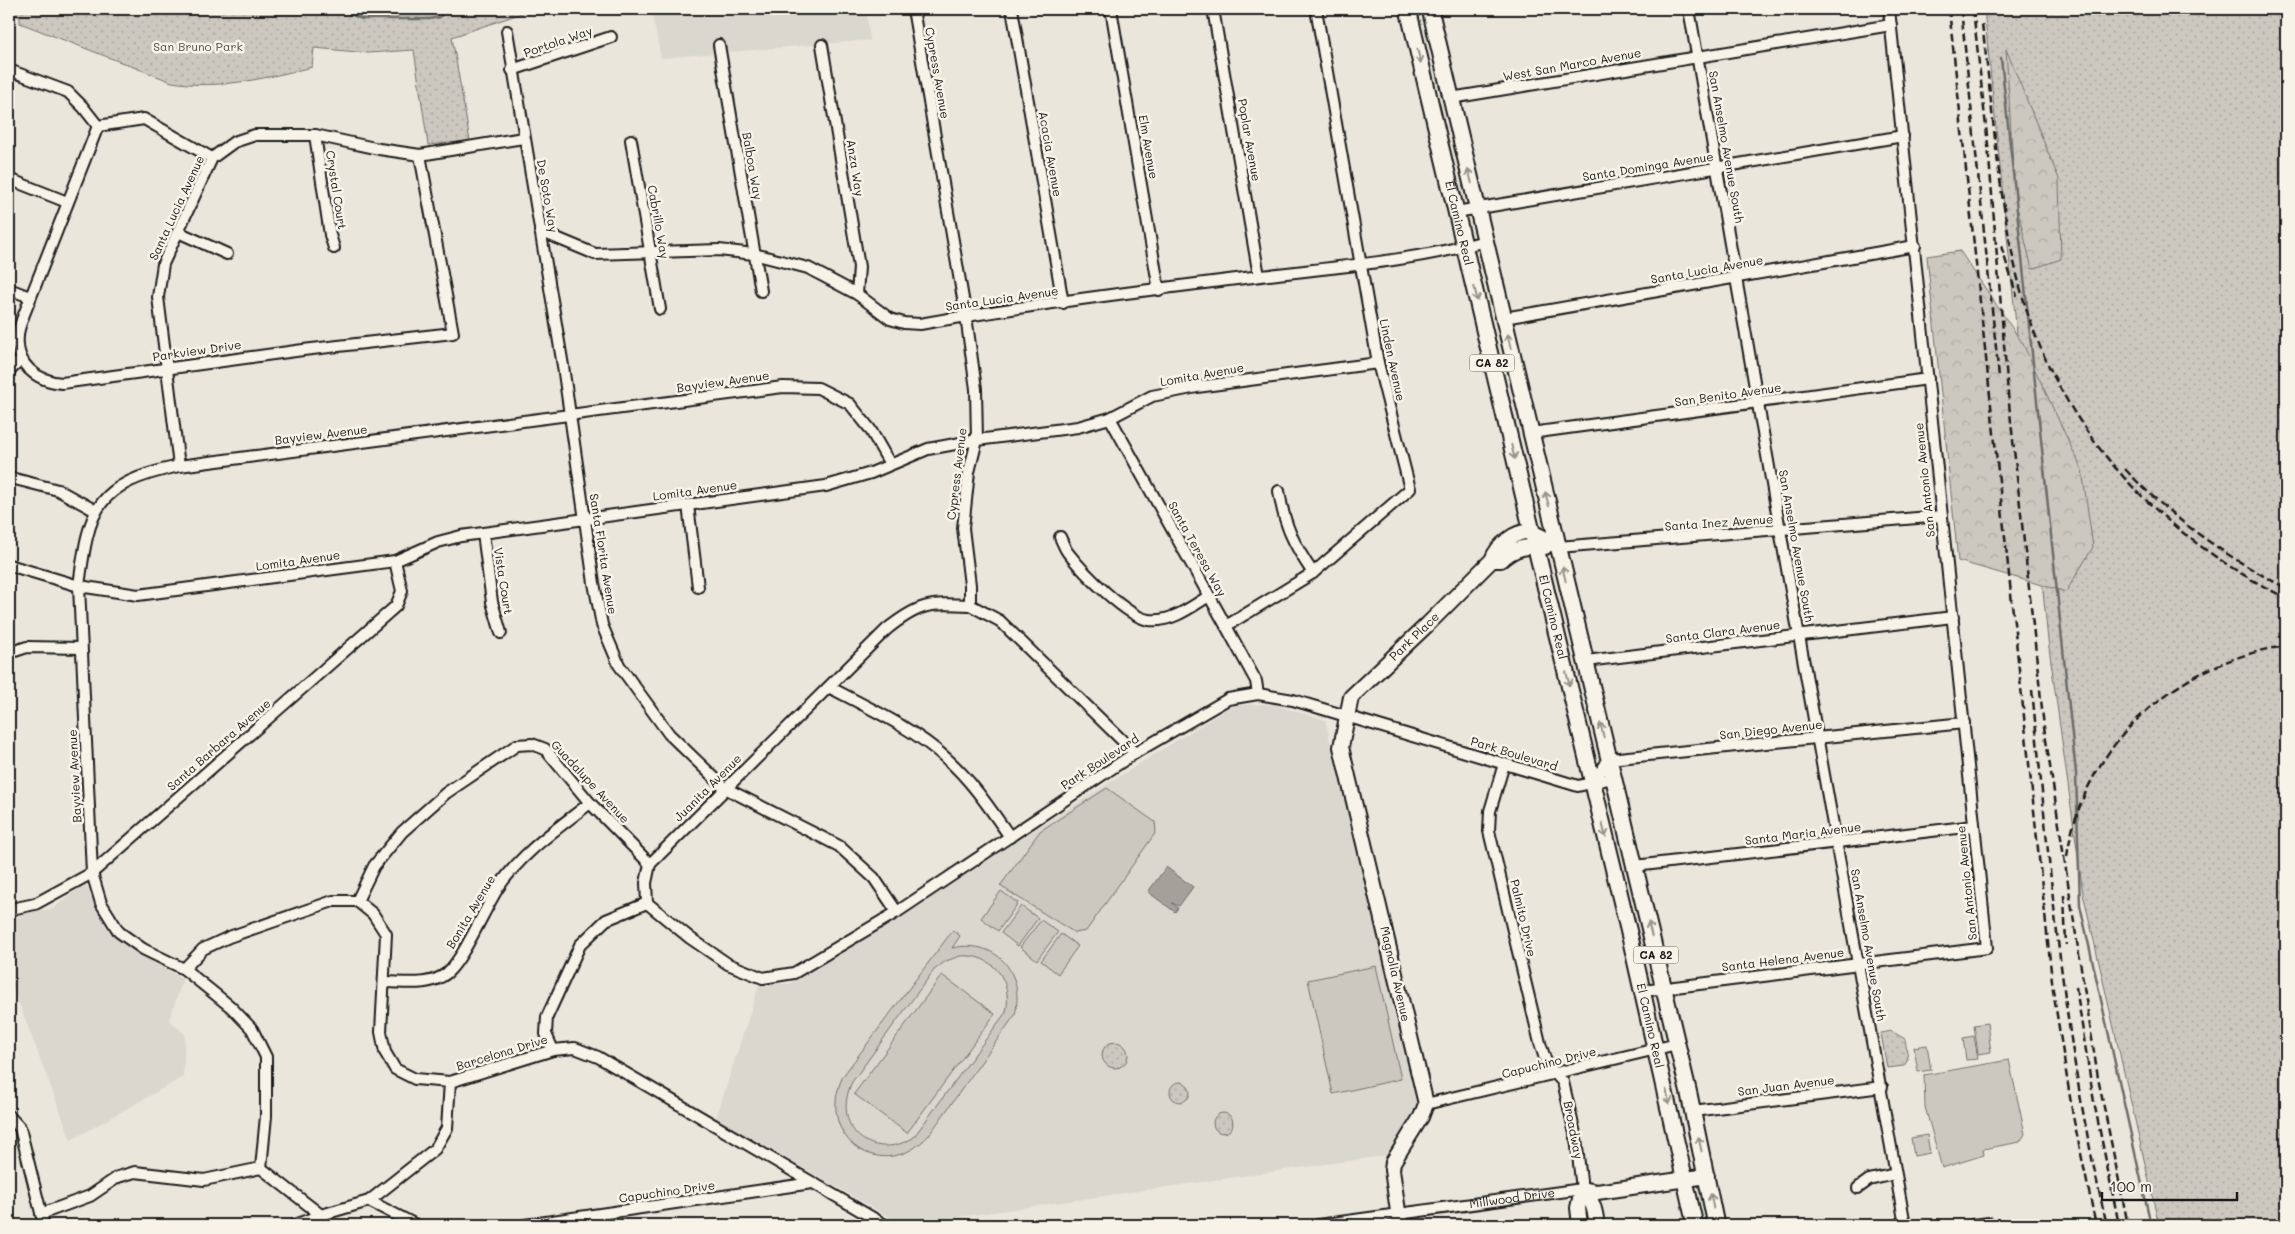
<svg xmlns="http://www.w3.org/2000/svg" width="2295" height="1234" font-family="Mali,sans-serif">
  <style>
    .built { fill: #dad7ce }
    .green { fill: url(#green-dots); stroke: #74726e }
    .forest { fill: url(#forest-crowns); stroke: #74726e }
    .pitch { fill: #ccc8c0; stroke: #74726e; fill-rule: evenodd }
    .water { fill: #a3a19a; stroke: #6d6c68 }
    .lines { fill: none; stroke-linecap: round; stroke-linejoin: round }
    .stream { stroke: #6d6c68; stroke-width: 2.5 }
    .street-casing { stroke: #1c1c1c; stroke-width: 14 }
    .secondary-casing { stroke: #1c1c1c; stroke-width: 18 }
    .primary-casing { stroke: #1c1c1c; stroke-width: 19 }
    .street { stroke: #f7f3e8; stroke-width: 10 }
    .secondary { stroke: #f7f3e8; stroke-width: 14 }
    .primary { stroke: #f7f3e8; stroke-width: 15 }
    .rail { stroke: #1c1c1c; stroke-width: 2.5; stroke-dasharray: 8 4; stroke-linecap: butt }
    .oneway { stroke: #94928c }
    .labels { text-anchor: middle; stroke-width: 5; stroke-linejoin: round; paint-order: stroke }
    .shield { fill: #f7f3e8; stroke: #5e5c59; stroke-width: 1 }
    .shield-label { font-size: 11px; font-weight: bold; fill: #1c1c1c }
    .street-label { font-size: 12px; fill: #1c1c1c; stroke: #f7f3e8 }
    .park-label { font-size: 12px; fill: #51504d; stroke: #f7f3e8 }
  </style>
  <defs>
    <pattern id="green-dots" width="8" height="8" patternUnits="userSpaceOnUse" patternTransform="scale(1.25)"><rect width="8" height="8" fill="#ccc8c0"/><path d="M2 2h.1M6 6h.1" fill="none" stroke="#afaba4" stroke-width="1.8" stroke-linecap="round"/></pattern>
    <pattern id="forest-crowns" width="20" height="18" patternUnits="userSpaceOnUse" patternTransform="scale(1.25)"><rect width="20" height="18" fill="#ccc8c0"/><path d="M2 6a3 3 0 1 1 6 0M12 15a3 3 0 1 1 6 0" fill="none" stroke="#afaba4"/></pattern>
  </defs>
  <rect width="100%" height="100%" fill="#eae6dc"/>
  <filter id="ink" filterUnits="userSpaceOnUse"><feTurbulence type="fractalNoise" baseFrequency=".02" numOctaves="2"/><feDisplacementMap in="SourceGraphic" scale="10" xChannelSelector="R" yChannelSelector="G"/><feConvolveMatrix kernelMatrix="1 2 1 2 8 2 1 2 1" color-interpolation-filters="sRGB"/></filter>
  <g filter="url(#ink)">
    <g class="built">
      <polygon points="651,9 866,9 870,40 661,58"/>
      <polygon points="1272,704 1325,720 1420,1103 1390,1155 903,1225 716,1118 760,982 789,984 1233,705"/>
      <polygon points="85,883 106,925 116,937 127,946 183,979 169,1020 185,1034 183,1077 71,1140 9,977 9,928 17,916 30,911 53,909"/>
    </g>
    <g class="green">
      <path d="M9 9H534L452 37 470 141 428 145 414 50 368 53 314 48 312 67C266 78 219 90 172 82L20 23V17L9 13Z"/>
      <polygon points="1984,9 2286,9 2286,784 2283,813 2286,827 2286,1225 2159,1225 2083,893 2048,640"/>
      <polygon points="1891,1031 1905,1039 1908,1059 1904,1066 1887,1068 1881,1033"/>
      <circle cx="1115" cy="1055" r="13"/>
      <circle cx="1180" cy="1092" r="10"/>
      <circle cx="1223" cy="1123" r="10"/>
    </g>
    <g class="forest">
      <polygon points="2006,49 2059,179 2061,259 2032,269 2015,199"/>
      <polygon points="1960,251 2023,344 2082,470 2093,547 2066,592 1958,561 1927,256"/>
    </g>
    <g class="pitch">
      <polygon points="1107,788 1155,822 1156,832 1086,931 1075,933 1000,886 1040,831"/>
      <polygon points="1001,891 1018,903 998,931 981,918"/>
      <polygon points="1021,906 1038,918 1018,946 1001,933"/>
      <polygon points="1041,920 1058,932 1037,960 1020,947"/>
      <path d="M953 930 960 936 952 948C997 938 1025 973 1015 1015L929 1135C884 1186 813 1139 843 1076ZM960 956C993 953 1013 981 1006 1012L913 1138C870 1163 831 1126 852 1082L934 970 946 961Z"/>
      <polygon points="1061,934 1078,946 1058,974 1041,961"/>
      <polygon points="1376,966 1401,1079 1333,1094 1308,980"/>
      <polygon points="942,975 995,1014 907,1133 854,1094"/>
      <polygon points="1987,1023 1991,1052 1978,1054 1974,1025"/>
      <polygon points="1974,1036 1978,1059 1966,1060 1963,1038"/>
      <polygon points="1927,1045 1931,1070 1918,1072 1914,1047"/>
      <polygon points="2009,1060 2025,1134 2020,1142 1983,1149 1984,1155 1942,1168 1925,1107 1924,1075"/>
      <polygon points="1927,1135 1930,1153 1914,1156 1911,1138"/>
    </g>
    <polygon class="water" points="1166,867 1193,887 1179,906 1172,903 1178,908 1175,912 1148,892"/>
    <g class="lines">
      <g class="stream">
        <polyline points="339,9 362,19 429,19 440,17 445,9"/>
        <polyline points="2001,58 2076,773 2080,905 2151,1225"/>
      </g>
      <g class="street-casing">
        <g id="street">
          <polyline points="913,9 966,316 976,389 977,440 969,472 963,528 970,585 970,605 1000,621 1135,753"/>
          <polyline points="1012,9 1063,303"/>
          <polyline points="1111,9 1159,290"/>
          <polyline points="1213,9 1259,276"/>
          <polyline points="1689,9 1780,530 1905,1225"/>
          <polyline points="507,31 563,366 594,583 602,625 619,665 669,734 725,788 839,846 874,878 897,912"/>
          <polyline points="719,45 761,291"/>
          <polyline points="822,45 859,267 857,294"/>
          <polyline points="9,70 68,92 83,107 98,126 144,119 212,158"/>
          <polyline points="512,70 611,37"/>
          <polyline points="1451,98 1891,25"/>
          <path d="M98 126 23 317C21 323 18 330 18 336 15 364 36 381 62 383L303 350 453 333 420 155"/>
          <polyline points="315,135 330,235 334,248"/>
          <polyline points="631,140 660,309"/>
          <polyline points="9,179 67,202"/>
          <polyline points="1456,212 1903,136"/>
          <path d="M540 231 595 254 719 250 754 254 808 268 857 294 890 319 904 323 920 324C1033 304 1147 290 1261 276 1334 267 1415 261 1485 241"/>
          <polyline points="178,232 227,254"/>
          <polyline points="9,289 30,297"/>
          <polyline points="1504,318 1915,246"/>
          <polyline points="9,371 21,360"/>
          <polyline points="1110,418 1226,626 1256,681 1258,694"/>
          <polyline points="1531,433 1928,379"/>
          <polyline points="179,466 158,297 163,264 212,158 234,142 255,135 315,135 379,149 420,155 523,138"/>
          <polyline points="11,478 58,490 96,511"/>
          <path d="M1279 491C1284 525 1294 545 1313 573"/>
          <polyline points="688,505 698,587"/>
          <polyline points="483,533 492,602 501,633"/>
          <path d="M1060 537C1063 543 1065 550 1069 554 1083 572 1127 617 1149 620 1171 623 1191 607 1209 596"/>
          <polyline points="1558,547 1942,516"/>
          <polyline points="9,565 79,586 138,595 395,561 438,542 461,536 826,486 871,473 928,449 977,440 1078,427 1110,418 1152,396 1197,387 1378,363"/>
          <polyline points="1226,626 1313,573 1410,489 1378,363 1316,9"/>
          <polyline points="9,653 27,647 81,648"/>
          <polyline points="1586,661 1953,617"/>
          <path d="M829 687C869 708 913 728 947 759 972 781 991 810 1010 837"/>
          <polyline points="1593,783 1609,759 1964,723"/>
          <polyline points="1635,866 1974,826"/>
          <polyline points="357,901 374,866 402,832 446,793 517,745 532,744 545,749 590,803 650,864"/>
          <polyline points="647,903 690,938 728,964 763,978 794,973 897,912 1135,753 1228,699 1258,694 1293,700 1578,786 1613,778"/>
          <polyline points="9,912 16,908 35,904 92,873 396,606 402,591 395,561"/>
          <polyline points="184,969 203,949 229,937 333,901 357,901 373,914 386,934 381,1032 385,1052 395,1069 415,1079 450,1082 553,1050 575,1048 598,1057 885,1225"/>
          <path d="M384 982C404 982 430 987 447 973 464 958 484 910 498 888 522 852 557 829 590 803"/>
          <polyline points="1643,991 1987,948 1889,9"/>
          <path d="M553 1050 546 1034 547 1017 580 945 606 920 647 903 646 883 650 864 887 629C920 603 929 603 970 605"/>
          <polyline points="1426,1104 1677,1044"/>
          <polyline points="1693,1111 1882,1087"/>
          <polyline points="9,1116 20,1128 44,1225"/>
          <path d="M261 1168 266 1116V1057L252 1029 231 1007 184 969 143 949 119 932 101 903 92 873 79 586C89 507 96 484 179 466L783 387 818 388 850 404 870 429 890 464"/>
          <polyline points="1858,1188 1869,1180 1895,1174"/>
          <polyline points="369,1201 416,1225"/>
          <polyline points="41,1214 90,1196 118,1177 135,1172 204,1180 261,1168 321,1215"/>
          <polyline points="295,1225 321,1215 369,1201 435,1149 447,1128 450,1082"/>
          <polyline points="525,1225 812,1183"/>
          <path id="s1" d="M1318 1225 1582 1189 1576 1138 1563 1082 1547 1065 1540 1043 1489 831 1490 811 1504 764"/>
          <polyline points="1973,1225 1989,1223 1991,1225"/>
        </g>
      </g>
      <g class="secondary-casing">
        <g id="secondary">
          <path d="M1492 560H1501C1515 547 1526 546 1545 547"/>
          <polyline points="1582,1189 1597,1192 1707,1176"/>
          <path d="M1582 1189C1593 1200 1595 1210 1597 1225"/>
          <path id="s2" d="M1400 1225 1392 1170 1393 1162 1421 1117 1426 1104 1341 747 1351 697 1428 624 1492 560C1497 546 1517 528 1533 533 1541 535 1550 542 1558 547"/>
          <polyline points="1580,1225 1578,1208 1582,1189"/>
        </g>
      </g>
      <g class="primary-casing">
        <g id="primary">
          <path id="s3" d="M1408 9 1529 519 1630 937 1695 1225"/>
          <polyline points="1430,9 1689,1094 1716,1225"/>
        </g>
      </g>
      <use href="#street" class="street"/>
      <use href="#secondary" class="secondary"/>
      <use href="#primary" class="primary"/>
      <g class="rail">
        <polyline points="1949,9 2053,990 2073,1116 2096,1225"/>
        <polyline points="1961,9 1999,377"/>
        <polyline points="1973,9 1988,145 2008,394 2044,727 2098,1078 2128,1225"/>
        <path d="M1982 24C1994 115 1999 220 2026 308 2067 439 2165 538 2286 598"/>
        <polyline points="2001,246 2017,296"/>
        <path d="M2125 469C2171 518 2226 557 2286 588"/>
        <path d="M2032 690C2050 869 2064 1050 2107 1225"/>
        <path d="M2067 857C2082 745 2178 661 2286 646"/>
        <polyline points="2064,895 2066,945"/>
        <polyline points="2076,987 2094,1102 2119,1225"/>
      </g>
    </g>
    <defs><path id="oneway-shaft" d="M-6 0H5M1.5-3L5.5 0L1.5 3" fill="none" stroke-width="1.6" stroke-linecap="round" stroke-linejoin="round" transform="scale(1.25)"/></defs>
    <g class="oneway">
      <use href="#oneway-shaft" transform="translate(1419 56) rotate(77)"/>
      <use href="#oneway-shaft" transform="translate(1470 176) rotate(-104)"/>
      <use href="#oneway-shaft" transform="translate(1476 294) rotate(76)"/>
      <use href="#oneway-shaft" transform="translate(1509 341) rotate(-103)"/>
      <use href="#oneway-shaft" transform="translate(1513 452) rotate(77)"/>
      <use href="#oneway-shaft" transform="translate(1547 499) rotate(-105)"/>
      <use href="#oneway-shaft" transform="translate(1564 574) rotate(-103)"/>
      <use href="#oneway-shaft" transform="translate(1568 679) rotate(75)"/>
      <use href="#oneway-shaft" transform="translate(1602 730) rotate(-103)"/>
      <use href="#oneway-shaft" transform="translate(1604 830) rotate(76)"/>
      <use href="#oneway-shaft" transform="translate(1650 929) rotate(-103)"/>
      <use href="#oneway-shaft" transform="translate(1668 1097) rotate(77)"/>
      <use href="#oneway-shaft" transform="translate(1700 1144) rotate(-102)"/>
      <use href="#oneway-shaft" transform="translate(1712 1201) rotate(-100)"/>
    </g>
  </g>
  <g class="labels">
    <g class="shield">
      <rect x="1469.5" y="354.5" width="45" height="17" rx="4"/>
      <rect x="1633.5" y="946.5" width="45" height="17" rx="4"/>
    </g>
    <g class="shield-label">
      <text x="1492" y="367">CA 82</text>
      <text x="1656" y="959">CA 82</text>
    </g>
    <g class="street-label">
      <text transform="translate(558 42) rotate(-19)" y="4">Portola Way</text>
      <text transform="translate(1572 65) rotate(-10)" y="4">West San Marco Avenue</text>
      <text transform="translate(937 73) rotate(80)" y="4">Cypress Avenue</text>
      <text transform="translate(1249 140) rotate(80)" y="4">Poplar Avenue</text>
      <text transform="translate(1148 147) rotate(80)" y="4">Elm Avenue</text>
      <text transform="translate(1726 147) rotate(80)" y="4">San Anselmo Avenue South</text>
      <text transform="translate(1050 154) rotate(80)" y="4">Acacia Avenue</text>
      <text transform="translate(752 166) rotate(80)" y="4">Balboa Way</text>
      <text transform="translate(1648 167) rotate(-9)" y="4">Santa Dominga Avenue</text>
      <text transform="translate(855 168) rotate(81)" y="4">Anza Way</text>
      <text transform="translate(336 190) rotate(81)" y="4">Crystal Court</text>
      <text transform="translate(547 196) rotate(80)" y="4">De Soto Way</text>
      <text transform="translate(177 208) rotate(-65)" y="4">Santa Lucia Avenue</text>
      <text transform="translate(658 222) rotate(80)" y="4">Cabrillo Way</text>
      <text dy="4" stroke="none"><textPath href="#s3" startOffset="220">El Camino Real</textPath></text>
      <text transform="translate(1707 270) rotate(-10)" y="4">Santa Lucia Avenue</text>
      <text transform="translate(1002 299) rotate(-8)" y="4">Santa Lucia Avenue</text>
      <text transform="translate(197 351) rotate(-8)" y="4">Parkview Drive</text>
      <text transform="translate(1392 360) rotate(78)" y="4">Linden Avenue</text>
      <text transform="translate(1202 375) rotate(-10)" y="4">Lomita Avenue</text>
      <text transform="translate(723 382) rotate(-8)" y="4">Bayview Avenue</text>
      <text transform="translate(1728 395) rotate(-8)" y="4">San Benito Avenue</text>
      <text transform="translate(321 435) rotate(-7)" y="4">Bayview Avenue</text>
      <text transform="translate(957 474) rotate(-83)" y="4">Cypress Avenue</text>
      <text transform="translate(1925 480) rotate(-96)" y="4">San Antonio Avenue</text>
      <text transform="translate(695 491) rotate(-8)" y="4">Lomita Avenue</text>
      <text transform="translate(1719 523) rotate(-4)" y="4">Santa Inez Avenue</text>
      <text transform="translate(1796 546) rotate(80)" y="4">San Anselmo Avenue South</text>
      <text transform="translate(1197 549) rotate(61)" y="4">Santa Teresa Way</text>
      <text transform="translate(603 554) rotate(81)" y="4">Santa Florita Avenue</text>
      <text transform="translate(298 561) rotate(-8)" y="4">Lomita Avenue</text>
      <text transform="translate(503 581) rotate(81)" y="4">Vista Court</text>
      <text dy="4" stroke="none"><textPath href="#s3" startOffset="625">El Camino Real</textPath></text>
      <text transform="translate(1723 632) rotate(-7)" y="4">Santa Clara Avenue</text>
      <text dy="4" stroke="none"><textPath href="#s2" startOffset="636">Park Place</textPath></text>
      <text transform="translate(1771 730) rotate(-6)" y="4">San Diego Avenue</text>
      <text transform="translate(219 745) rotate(-41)" y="4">Santa Barbara Avenue</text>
      <text transform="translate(1514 754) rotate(17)" y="4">Park Boulevard</text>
      <text transform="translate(1100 762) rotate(-33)" y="4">Park Boulevard</text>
      <text transform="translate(75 776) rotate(-93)" y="4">Bayview Avenue</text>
      <text transform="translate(590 782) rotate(47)" y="4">Guadalupe Avenue</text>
      <text transform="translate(708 788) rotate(-45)" y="4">Juanita Avenue</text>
      <text transform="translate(1803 834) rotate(-7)" y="4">Santa Maria Avenue</text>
      <text transform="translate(1967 883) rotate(-96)" y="4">San Antonio Avenue</text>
      <text transform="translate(471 912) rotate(-59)" y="4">Bonita Avenue</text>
      <text transform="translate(1523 918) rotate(77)" y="4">Palmito Drive</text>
      <text transform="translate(1868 945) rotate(80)" y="4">San Anselmo Avenue South</text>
      <text transform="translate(1783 960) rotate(-7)" y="4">Santa Helena Avenue</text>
      <text transform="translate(1395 974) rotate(77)" y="4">Magnolia Avenue</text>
      <text dy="4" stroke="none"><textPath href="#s3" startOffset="1045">El Camino Real</textPath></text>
      <text transform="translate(502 1053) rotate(-17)" y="4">Barcelona Drive</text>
      <text transform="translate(1549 1063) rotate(-14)" y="4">Capuchino Drive</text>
      <text transform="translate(1786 1086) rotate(-7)" y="4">San Juan Avenue</text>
      <text transform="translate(1573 1130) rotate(79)" y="4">Broadway</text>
      <text transform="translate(667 1192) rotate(-8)" y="4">Capuchino Drive</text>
      <text dy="4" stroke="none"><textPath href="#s1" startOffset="196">Millwood Drive</textPath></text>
    </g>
    <g class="park-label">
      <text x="198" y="51">San Bruno Park</text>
    </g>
  </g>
  <rect width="2295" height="1234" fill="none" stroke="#f7f3e8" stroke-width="30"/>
  <rect x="15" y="15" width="2265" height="1204" fill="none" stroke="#1c1c1c" stroke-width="2" filter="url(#ink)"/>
  <path d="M2102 1192v8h135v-8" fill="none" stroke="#1c1c1c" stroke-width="2.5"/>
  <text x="2110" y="1192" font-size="15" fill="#1c1c1c" stroke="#f7f3e8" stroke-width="4" paint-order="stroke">100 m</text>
</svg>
